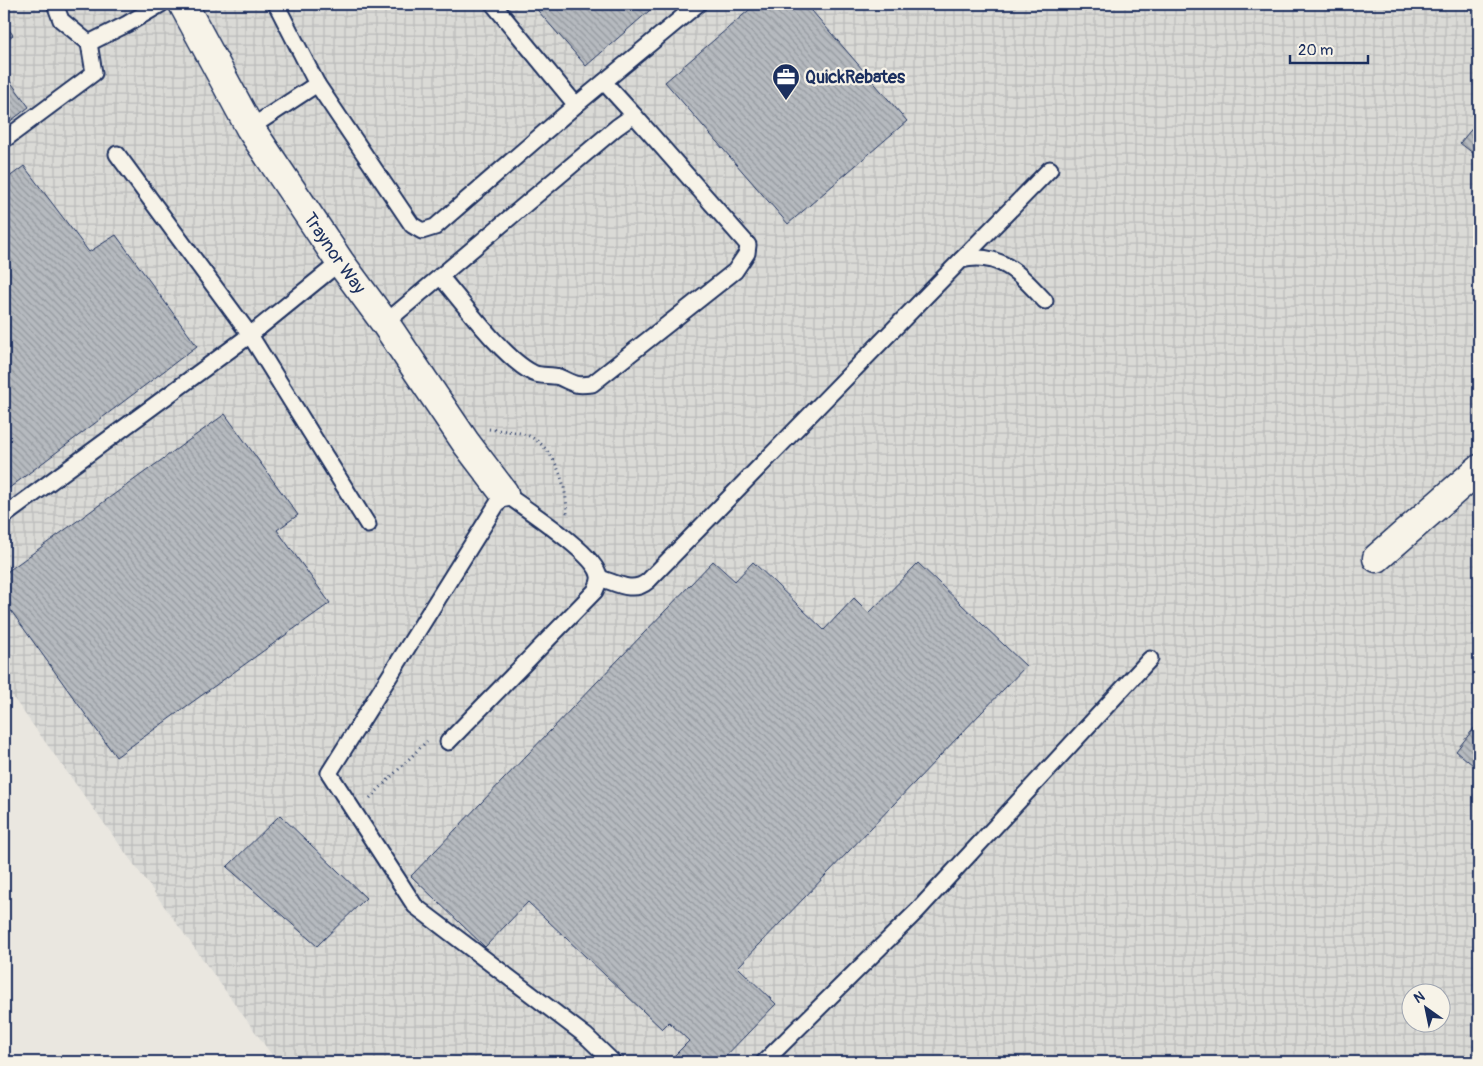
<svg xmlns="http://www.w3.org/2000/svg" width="1483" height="1066" font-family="Pangolin,sans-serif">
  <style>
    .industrial { fill: url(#industrial-grid); fill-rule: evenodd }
    .building { fill: url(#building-back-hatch); stroke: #1b2f5e }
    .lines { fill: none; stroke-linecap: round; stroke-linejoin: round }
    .lane-casing { stroke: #1b2f5e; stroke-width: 19 }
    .street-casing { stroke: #1b2f5e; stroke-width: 31 }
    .path { stroke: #1b2f5e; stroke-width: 3; stroke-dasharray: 1 4; stroke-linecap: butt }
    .lane { stroke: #f7f3e8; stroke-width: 15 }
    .street { stroke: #f7f3e8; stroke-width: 28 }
    .labels { text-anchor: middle; stroke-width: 4.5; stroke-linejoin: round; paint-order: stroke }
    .poi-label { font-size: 18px; font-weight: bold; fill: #1b2f5e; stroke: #f7f3e8; text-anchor: start }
    .street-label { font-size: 18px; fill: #1b2f5e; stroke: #f7f3e8 }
  </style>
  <defs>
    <pattern id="industrial-grid" width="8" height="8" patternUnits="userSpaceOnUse" patternTransform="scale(1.25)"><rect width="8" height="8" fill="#dadad6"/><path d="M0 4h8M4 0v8" fill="none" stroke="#babbba"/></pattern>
    <pattern id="building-back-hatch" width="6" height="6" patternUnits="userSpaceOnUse" patternTransform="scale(1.25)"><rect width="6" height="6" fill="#b6babf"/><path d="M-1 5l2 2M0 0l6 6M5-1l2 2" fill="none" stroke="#93989e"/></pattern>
  </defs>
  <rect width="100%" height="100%" fill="#eae7e0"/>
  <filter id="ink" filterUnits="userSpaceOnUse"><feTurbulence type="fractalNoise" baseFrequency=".02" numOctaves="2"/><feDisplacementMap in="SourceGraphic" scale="10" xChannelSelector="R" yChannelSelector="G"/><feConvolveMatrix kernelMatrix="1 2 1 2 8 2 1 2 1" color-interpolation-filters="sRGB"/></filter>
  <g filter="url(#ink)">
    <path class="industrial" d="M4 4H1479V1062H277L4 685ZM1410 994H1440V1024H1410Z"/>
    <g class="building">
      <polygon points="532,4 657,4 586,66"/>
      <polygon points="756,4 806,4 907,121 788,224 665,82"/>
      <polygon points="4,23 13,35 4,42"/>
      <polygon points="4,73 29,107 4,126"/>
      <polygon points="1479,120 1479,158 1460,143"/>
      <polygon points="24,166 89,252 116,235 197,346 4,492 4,181"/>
      <polygon points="225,414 298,515 277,530 330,603 116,757 4,601 4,574"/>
      <polygon points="713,561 735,581 753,562 824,630 854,598 869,613 918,563 1026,666 738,967 776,1004 720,1062 668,1062 689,1041 669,1022 662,1029 528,902 485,947 411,876"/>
      <polygon points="1479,722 1479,770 1456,751"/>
      <polygon points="280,815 366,898 317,946 227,867"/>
    </g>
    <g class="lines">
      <g class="lane-casing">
        <g id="lane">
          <polyline points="55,4 61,20 89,43 127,24 161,4"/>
          <polyline points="493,4 576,105 698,4"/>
          <polyline points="604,82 634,115"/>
          <polyline points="317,84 412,225 422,231 435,227 576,105"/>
          <polyline points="250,128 317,84 276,4"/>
          <polyline points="4,140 94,73 89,43"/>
          <polyline points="117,154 250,335 368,525"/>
          <polyline points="961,260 1050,169"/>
          <path d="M385 323 617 127 634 115 748 245 747 253 735 271 592 384C574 386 575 384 559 377 551 374 541 377 533 373 504 359 462 302 440 276"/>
          <polyline points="4,516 250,335 340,262"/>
          <path d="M600 578C616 583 633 594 648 581L961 260C1000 251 1020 274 1045 301"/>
          <path d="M448 742 595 591C597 586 600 582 599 576 596 554 524 508 504 493L329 773 415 906 586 1036 613 1062"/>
          <polyline points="764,1062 917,911 1150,659"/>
        </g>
      </g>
      <g class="street-casing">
        <g id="street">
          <path id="s1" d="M183 4 250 128 340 262 385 323 466 443 504 493"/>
          <polyline points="1377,558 1479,469"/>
        </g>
      </g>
      <g class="path">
        <path d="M489 429C501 431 518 431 529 436 556 449 567 486 567 514"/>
        <polyline points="370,798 427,741"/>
      </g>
      <use href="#lane" class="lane"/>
      <use href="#street" class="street"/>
    </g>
  </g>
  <defs>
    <g id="office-pin" transform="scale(1.4375)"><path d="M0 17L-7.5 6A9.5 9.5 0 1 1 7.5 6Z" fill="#1b2f5e" stroke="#f7f3e8"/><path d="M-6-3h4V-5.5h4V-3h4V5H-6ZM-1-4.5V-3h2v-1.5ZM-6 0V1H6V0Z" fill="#fff"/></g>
  </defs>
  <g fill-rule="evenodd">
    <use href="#office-pin" x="786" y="77"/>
  </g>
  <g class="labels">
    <g class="poi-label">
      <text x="805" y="83">QuickRebates</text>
    </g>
    <g class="street-label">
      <text dy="6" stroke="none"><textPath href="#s1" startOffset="292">Traynor Way</textPath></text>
    </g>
  </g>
  <rect width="1483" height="1066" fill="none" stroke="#f7f3e8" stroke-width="20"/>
  <rect x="10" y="10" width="1463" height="1046" fill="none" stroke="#1b2f5e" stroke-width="2" filter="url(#ink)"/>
  <g transform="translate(1426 1008) rotate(327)"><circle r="24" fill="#f7f3e8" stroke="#9fa5b1"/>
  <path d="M0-4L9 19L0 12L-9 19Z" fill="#1b2f5e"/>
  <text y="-8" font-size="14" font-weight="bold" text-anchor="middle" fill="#1b2f5e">N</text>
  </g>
  <path d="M1290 55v8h78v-8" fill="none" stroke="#1b2f5e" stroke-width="2.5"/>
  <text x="1298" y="55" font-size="15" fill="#1b2f5e" stroke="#f7f3e8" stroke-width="4" paint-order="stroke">20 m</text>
</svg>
